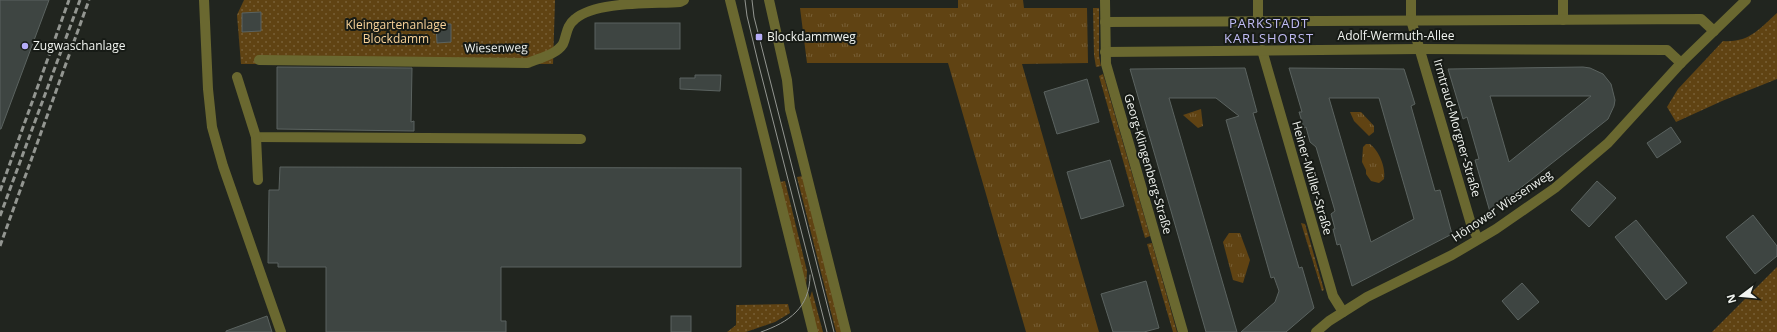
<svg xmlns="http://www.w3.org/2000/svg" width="1777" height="332" font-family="'Open Sans',sans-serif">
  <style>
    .grass { fill: url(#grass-dots) }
    .park { fill: url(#park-tufts) }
    .building { fill: #3e4542; stroke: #5b6360; fill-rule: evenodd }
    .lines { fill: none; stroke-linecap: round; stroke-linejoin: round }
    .minor { stroke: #6a6830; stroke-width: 10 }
    .tram { stroke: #939691; stroke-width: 1 }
    .rail { stroke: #939691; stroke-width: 3; stroke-dasharray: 6 3; stroke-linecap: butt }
    .poi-dot { fill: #b5acf8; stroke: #171b16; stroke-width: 1.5 }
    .labels { text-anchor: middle; stroke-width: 4; stroke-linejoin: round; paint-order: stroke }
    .park-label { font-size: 12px; fill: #fad39a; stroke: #171b16 }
    .street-label { font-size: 12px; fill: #f1f4f0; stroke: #171b16 }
    .poi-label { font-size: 12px; fill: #f1f4f0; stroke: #171b16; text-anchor: start }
    .neighbourhood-label { font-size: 13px; letter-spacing: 1px; fill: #c1bcf5; stroke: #171b16 }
  </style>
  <defs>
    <pattern id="grass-dots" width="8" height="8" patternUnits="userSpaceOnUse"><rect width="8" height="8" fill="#604313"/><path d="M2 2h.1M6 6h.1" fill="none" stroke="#775f36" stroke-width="1.8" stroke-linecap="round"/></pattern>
    <pattern id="park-tufts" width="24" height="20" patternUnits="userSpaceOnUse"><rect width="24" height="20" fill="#604313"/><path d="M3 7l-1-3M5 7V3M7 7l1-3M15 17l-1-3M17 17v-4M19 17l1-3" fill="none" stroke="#775f36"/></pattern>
  </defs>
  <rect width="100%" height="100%" fill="#21251f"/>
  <g class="grass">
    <polygon points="244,0 555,0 553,64 241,64 237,15"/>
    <polygon points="1093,8 1099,8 1099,56 1101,66 1096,67 1094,55"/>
    <path d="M1777 13V79L1722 101 1676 122 1667 107 1678 89 1723 41C1749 43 1759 29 1777 13Z"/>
    <polygon points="1103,74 1150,236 1145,238 1099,76"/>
    <polygon points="803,176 842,332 836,332 797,177"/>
    <polygon points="785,181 807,271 806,287 780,182"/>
    <polygon points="1301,223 1305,224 1324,290 1322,291"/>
    <polygon points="1152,243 1177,332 1173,332 1147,244"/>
    <polygon points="1777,267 1777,332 1712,332"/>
    <polygon points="812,291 823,332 817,332 809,300"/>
    <polygon points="788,304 790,313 775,322 746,332 727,332 736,325 736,305"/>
  </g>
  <g class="park">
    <polygon points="958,0 1023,0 1024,8 1087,8 1088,63 1022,64 1099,332 1026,332 948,63 807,63 800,8 958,8"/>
    <polygon points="1201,109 1203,126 1198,128 1183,115"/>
    <polygon points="1350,112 1361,112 1374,126 1374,132 1369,136 1354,121"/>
    <path d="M1366 144H1370C1379 151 1386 167 1384 179L1379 183 1371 181 1366 174V170L1362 162 1363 147Z"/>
    <polygon points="1229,233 1240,233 1250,260 1243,283 1233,280 1223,242"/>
  </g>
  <g class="building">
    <polygon points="0,0 49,0 1,129 0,129"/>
    <polygon points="261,12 261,31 242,32 242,13"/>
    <rect x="595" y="23" width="85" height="26"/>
    <polygon points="436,24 451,24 451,42 437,43"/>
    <polygon points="277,67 412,68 411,122 414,121 414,131 277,129"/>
    <path d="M1583 67 1590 68 1603 74 1611 84 1615 100 1614 106 1608 119 1490 212 1475 160 1479 159 1467 117 1463 119 1448 69ZM1490 96H1591L1509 162Z"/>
    <polygon points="1245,68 1257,112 1253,113 1299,268 1302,267 1314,308 1286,332 1241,332 1275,302 1279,291 1274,277 1271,278 1226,120 1239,116 1216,98 1169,98 1237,332 1206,332 1130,69"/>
    <path d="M1289 68 1404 69 1415 104 1411 106 1435 191 1440 190 1452 234 1352 286 1340 244 1337 245 1333 229H1335L1331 214 1335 211 1316 147 1310 142 1306 127 1304 128 1299 112H1302ZM1329 98H1379L1389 133 1414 219 1371 242Z"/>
    <polygon points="695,75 721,75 720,91 680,89 680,78 695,78"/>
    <polygon points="1087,79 1099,122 1057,134 1044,92"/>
    <polygon points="1671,127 1681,142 1657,158 1647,143"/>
    <polygon points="1110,160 1124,206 1081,219 1067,172"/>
    <polygon points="280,167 741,168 741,267 501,267 501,321 506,321 506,332 326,332 326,267 278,267 278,263 268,263 269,190 279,190"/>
    <polygon points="1597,181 1616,198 1589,227 1571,210"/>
    <polygon points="1753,215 1777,246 1777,256 1755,274 1726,237"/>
    <polygon points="1636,220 1687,283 1666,300 1615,237"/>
    <polygon points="1146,281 1159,328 1144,332 1113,332 1101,294"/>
    <polygon points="1522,283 1539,302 1518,320 1502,301"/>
    <polygon points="267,316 272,332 226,332 226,331"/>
    <rect x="671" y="316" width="20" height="16"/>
  </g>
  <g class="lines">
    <g class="minor">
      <polyline points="204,0 208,89 212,127 223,166 281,332"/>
      <polyline points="730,0 813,332"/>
      <polyline points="769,0 787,80 790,109 846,332"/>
      <polyline points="1105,0 1106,64 1183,332"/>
      <polyline points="1411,0 1411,20 1471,224 1478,239"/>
      <polyline points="1563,20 1563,0"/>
      <polyline points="1258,21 1258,0"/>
      <polyline points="1105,22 1701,19 1714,31"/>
      <polyline points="1262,50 1333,296 1343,312"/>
      <polyline points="1105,52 1420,49 1667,50 1681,63"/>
      <path d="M259 60 528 63C539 58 556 55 563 44 567 35 566 26 575 19 596 1 652 4 680 2L684 0"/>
      <polyline points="237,77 256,137 581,139"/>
      <polyline points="256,137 258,180"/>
      <polyline points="1316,332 1329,321 1367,297 1452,255 1496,229 1555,188 1608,143 1681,63 1746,0"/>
    </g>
    <g class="tram">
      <polyline points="745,0 747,16 758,62 827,332"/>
      <polyline points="752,0 754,17 834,332"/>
      <path d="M761 332C789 322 810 308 810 275"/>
    </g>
    <g class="rail">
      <polyline points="0,191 69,0"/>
      <polyline points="0,216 80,0"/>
      <polyline points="0,246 89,0"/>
    </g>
  </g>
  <g class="poi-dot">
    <rect x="755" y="33" width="8" height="8" rx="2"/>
    <circle cx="25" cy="46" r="4"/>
  </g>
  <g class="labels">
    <g class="park-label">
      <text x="396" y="29">Kleingartenanlage<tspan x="396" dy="14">Blockdamm</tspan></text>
    </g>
    <g class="street-label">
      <text x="1396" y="40">Adolf-Wermuth-Allee</text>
      <text transform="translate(496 48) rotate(-1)" y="4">Wiesenweg</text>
      <text transform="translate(1457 128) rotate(74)" y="4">Irmtraud-Morgner-Straße</text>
      <text transform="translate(1148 164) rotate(74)" y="4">Georg-Klingenberg-Straße</text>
      <text transform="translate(1312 178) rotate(74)" y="4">Heiner-Müller-Straße</text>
      <text transform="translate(1502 206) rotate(-34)" y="4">Hönower Wiesenweg</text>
    </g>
    <g class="poi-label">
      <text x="767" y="41">Blockdammweg</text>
      <text x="33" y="50">Zugwaschanlage</text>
    </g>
    <g class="neighbourhood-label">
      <text x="1269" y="28">PARKSTADT<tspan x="1269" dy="15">KARLSHORST</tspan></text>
    </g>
  </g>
  <g transform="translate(1741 296) rotate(254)" stroke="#171b16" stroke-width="3" paint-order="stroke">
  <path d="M0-3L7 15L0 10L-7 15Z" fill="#f1f4f0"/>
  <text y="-6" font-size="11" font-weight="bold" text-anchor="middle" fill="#f1f4f0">N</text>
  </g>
</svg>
